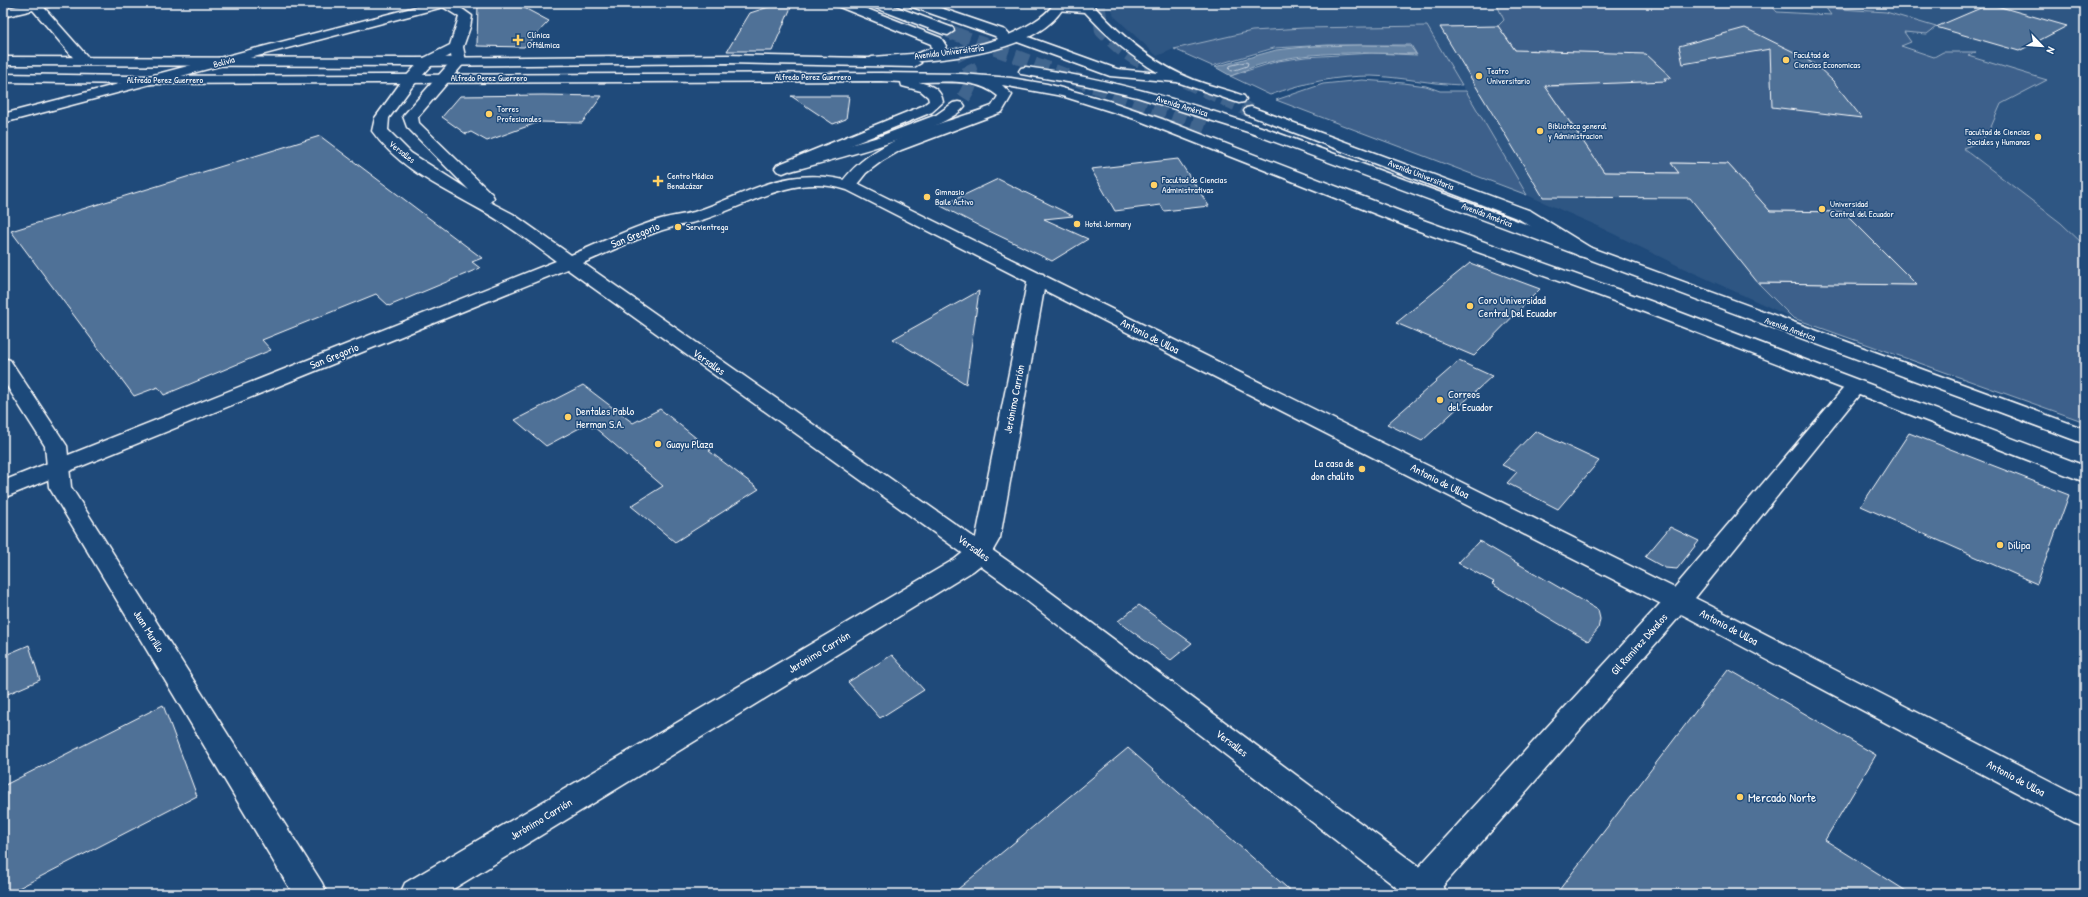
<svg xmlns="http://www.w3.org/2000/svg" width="2088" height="897" font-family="'Patrick Hand',sans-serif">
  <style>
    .built { fill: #2e5683 }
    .green { fill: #3c618b; stroke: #9eb0c5 }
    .water { fill: #6583a4; stroke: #a3b5c8 }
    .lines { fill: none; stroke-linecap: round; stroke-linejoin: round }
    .shore { stroke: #c1cddb; stroke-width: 1 }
    .building { fill: #507197; stroke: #fff }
    .tertiary-tunnel { stroke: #41658e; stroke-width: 14; stroke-dasharray: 14 7; stroke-linecap: butt }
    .secondary-tunnel { stroke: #41658e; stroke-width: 14; stroke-dasharray: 14 7; stroke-linecap: butt }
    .primary-tunnel { stroke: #41658e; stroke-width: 14; stroke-dasharray: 14 7; stroke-linecap: butt }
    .pedestrian-casing { stroke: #fff; stroke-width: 3 }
    .minor-casing { stroke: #fff; stroke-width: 3 }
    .tertiary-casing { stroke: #fff; stroke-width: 3 }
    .secondary-casing { stroke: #fff; stroke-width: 3 }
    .primary-casing { stroke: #fff; stroke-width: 3 }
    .pedestrian { fill: #1f4a7a; fill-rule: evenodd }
    .minor { fill: #1f4a7a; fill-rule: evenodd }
    .tertiary { fill: #1f4a7a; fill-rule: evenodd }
    .secondary { fill: #1f4a7a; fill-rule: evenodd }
    .primary { fill: #1f4a7a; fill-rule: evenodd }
    .poi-dot { fill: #ffd166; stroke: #1f4a7a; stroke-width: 1.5 }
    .labels { text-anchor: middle; stroke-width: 3; stroke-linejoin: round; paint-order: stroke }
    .far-poi-label { font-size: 9px; fill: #fff; stroke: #1f4a7a; text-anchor: start }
    .far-street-label { font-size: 9px; fill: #fff; stroke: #1f4a7a }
    .street-label { font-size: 11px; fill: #fff; stroke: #1f4a7a }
    .poi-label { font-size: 11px; fill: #fff; stroke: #1f4a7a; text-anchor: start }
    .near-poi-label { font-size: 13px; fill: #fff; stroke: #1f4a7a; text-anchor: start }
  </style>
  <rect width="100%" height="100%" fill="#1f4a7a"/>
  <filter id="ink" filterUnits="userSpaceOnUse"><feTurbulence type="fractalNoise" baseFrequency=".025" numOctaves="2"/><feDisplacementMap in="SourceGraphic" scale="8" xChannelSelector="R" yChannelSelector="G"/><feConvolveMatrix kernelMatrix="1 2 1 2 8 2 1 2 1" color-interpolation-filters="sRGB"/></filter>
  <g filter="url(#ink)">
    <polygon class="built" points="1110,3 2085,3 2085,422 1793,318 1683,268 1591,223 1527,195 1427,26 1304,28 1252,31 1174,49 1157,56 1114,16"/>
    <g class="green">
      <polygon points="1496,3 1769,3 1777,12 1831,15 1826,8 1886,12 1936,27 1927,34 1904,32 1911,42 1901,46 1934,57 1943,52 1976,52 1968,56 2047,80 2001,104 1991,127 1980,142 1963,148 2061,223 2085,246 2085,422 1793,318 1758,283 1917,285 1844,212 1770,211 1728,164 1671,163 1679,173 1604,172 1545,86 1565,86 1535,50 1516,51 1498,26 1504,20"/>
      <path d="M1427 26 1462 85C1431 84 1402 77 1371 76 1336 76 1303 83 1270 95L1230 76 1278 61 1305 57 1372 53 1417 55 1411 45H1328L1274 48 1212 66 1174 49 1252 31 1304 28Z"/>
      <polygon points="1362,80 1404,83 1426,86 1440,91 1466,91 1527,195 1276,100 1323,84"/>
    </g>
    <path class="water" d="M1361 45 1410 46 1416 54C1367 53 1314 50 1266 63 1254 66 1243 71 1231 76L1215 67 1276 50 1314 46Z"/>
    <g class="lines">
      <polygon class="shore" points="1246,62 1248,63 1247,66 1232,71 1229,69 1230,66"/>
    </g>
    <g class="building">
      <polygon points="478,3 515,3 549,21 524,47 477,46"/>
      <polygon points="781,3 793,3 772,51 727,51 750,13"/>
      <polygon points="1990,4 2067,26 2019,51 1936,27"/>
      <polygon points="1498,26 1515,50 1646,54 1672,78 1664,78 1666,81 1545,86 1604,172 1679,173 1671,163 1728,164 1770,211 1844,212 1917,285 1758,283 1690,198 1543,197 1440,27"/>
      <polygon points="1745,28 1796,53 1817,66 1833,81 1862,118 1772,107 1770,49 1683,64 1679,46"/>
      <polygon points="543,95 602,96 582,123 539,122 487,141 471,132 466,134 442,117 460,96"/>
      <polygon points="791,96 849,96 846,119 833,124"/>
      <polygon points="320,136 482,258 472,262 480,268 389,306 376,294 262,340 271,350 164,395 158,387 134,396 11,231"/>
      <polygon points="1178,159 1209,206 1164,211 1161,205 1115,211 1091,169"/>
      <polygon points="998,179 1073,216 1044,219 1088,239 1052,261 985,229 941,206"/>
      <polygon points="1470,263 1540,289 1474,356 1396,323"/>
      <polygon points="979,291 966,384 893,339"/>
      <polygon points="1459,361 1492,376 1422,441 1387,424"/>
      <polygon points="583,385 633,423 660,409 711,450 709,451 759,489 675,542 631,506 663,486 594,427 592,428 587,424 546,446 515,420"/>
      <polygon points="1535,431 1599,461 1558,509 1507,483 1517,472 1502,465"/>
      <polygon points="1909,433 2069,495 2037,584 1861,506"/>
      <polygon points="1670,527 1699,541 1677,569 1665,568 1645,557"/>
      <polygon points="1479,541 1598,610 1600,619 1598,629 1588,641 1492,584 1494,582 1458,563"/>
      <polygon points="1139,605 1192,643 1171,660 1118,621"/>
      <polygon points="29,645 40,680 3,696 3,656"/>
      <polygon points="892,655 924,690 880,718 848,682"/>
      <polygon points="1728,669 1876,755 1825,840 1911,894 1556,894"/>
      <polygon points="163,705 197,796 7,894 3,894 3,786"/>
      <polygon points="1128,748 1294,894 952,894"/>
    </g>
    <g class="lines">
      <path class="tertiary-tunnel" d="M948 31 956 34C964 70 985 70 958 106"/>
      <polyline class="secondary-tunnel" points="1098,3 1102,31 1120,48 1136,59 1251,111"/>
      <polyline class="primary-tunnel" points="956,34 1210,130"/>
      <g class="pedestrian-casing">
        <path id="pedestrian" d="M1058 3 1093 5C1122 37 1154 64 1194 80 1210 86 1228 90 1244 96L1246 99 1244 102 1239 103 1177 82 1110 76 1012 40 1010 37 1017 33 1117 69 1159 73C1131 57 1107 36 1085 12L1054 10 1052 7 1054 4Z"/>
      </g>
      <g class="minor-casing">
        <g id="minor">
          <polygon points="27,3 40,3 87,56 89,59 87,62 77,62"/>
          <path d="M835 3H852L941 38 946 46C943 56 928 61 919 59L917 56 919 53 932 48 931 44 837 6Z"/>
          <polygon points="908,3 926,3 1005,30 1015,41 1008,45 1003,44 995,36 910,6"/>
          <polygon points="1037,273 1043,274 1046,278 1000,538 988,559 973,571 445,894 400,894 405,883 955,559 970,547 976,537 1028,278 1031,274"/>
          <polygon points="3,358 10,360 67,446 71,487 322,883 327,894 293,894 49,487 45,446 3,380"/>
          <polygon points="1855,381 1862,383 1865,387 1862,391 1687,608 1436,894 1399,894 1404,883 1669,594 1848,383"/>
        </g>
      </g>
      <g class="tertiary-casing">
        <g id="tertiary">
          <polygon points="30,3 52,3 50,6 3,17 3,9"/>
          <path d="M431 3H454L472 16 470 27 463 47 466 61 418 117 419 123 492 194 494 198 490 202 513 214 571 255C600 243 630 228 661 219 672 216 683 215 694 212 755 191 790 162 859 184L1705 603 2085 799V827L2074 823 1687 617 847 190C794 173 754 203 705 219 695 223 683 224 673 227 645 234 610 252 583 263L1022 571 1441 883 1446 894H1405L1004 583 567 269 3 498V481L556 261C538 248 520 234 501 222 458 194 403 175 372 131L375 118 401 82 422 59 450 45 459 17 443 7 3 123V114ZM451 55 452 60 403 116 407 127 469 190 411 153 388 130 389 118 411 88 432 65Z"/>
          <polygon points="869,3 886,3 953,28 954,31 948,35 943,34 871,6"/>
          <path d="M958 102 963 103 965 106C948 131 824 162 791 171L785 169 783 166 785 163 875 138 936 115 953 103Z"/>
        </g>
      </g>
      <g class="secondary-casing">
        <g id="secondary">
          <path d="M1054 3H1066C1038 59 926 60 872 65L865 61 872 57C927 52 983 53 1032 23 1040 18 1049 12 1054 3Z"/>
          <polygon points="1251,107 1531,211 1591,248 1594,252 1591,256 1585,257 1579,256 1519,219 1246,114 1244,111 1246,108"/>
        </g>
      </g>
      <g class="primary-casing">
        <g id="primary">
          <polygon points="727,55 914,59 921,63 914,67 727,63 415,66 3,65 3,57 415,58"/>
          <path d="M1026 67C1107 78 1184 101 1261 127L2085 429V444L1251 133 1137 97 1085 85 1021 74 1019 71 1021 68Z"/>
          <path d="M881 73 962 74 1011 78 1047 84 1109 101 1162 119 1423 220 1650 301 2085 466V482L1636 309 1411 228 1135 119 1062 96 1002 85 1012 95 1002 112 901 150 882 161 866 173 854 188H842L840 185C873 136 940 126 992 106L998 96C976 78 947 82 919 82 931 85 941 89 943 102L932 112 783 173 777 171 775 168 777 165 922 106 929 101 928 97 921 91 902 86 901 82 881 81 131 84 3 82V74L131 76Z"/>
        </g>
      </g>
      <use href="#pedestrian" class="pedestrian"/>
      <use href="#minor" class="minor"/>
      <use href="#tertiary" class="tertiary"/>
      <use href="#secondary" class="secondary"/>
      <use href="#primary" class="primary"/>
    </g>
  </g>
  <g class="poi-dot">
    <path d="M516 34h4v4h4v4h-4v4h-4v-4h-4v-4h4z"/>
    <circle cx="1786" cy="60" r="4"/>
    <circle cx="1479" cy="76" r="4"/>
    <circle cx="489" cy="114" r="4"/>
    <circle cx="1540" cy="131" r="4"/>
    <circle cx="2038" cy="137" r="4"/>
    <path d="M656 175h4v4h4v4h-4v4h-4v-4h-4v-4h4z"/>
    <circle cx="1154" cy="185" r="4"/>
    <circle cx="927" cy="197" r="4"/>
    <circle cx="1822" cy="209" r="4"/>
    <circle cx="1077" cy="224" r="4"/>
    <circle cx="678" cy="227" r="4"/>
    <circle cx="1470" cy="306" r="4"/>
    <circle cx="1440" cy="400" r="4"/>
    <circle cx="568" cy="417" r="4"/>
    <circle cx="658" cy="444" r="4"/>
    <circle cx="1362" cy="469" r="4"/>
    <circle cx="2000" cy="545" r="4"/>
    <circle cx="1740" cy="797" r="4"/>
  </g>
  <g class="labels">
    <g class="far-poi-label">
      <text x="527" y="38">Clínica<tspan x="527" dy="10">Oftálmica</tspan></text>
      <text x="1794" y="58">Facultad de<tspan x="1794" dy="10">Ciencias Economicas</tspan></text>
      <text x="1487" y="74">Teatro<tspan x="1487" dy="10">Universitario</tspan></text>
      <text x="497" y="112">Torres<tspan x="497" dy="10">Profesionales</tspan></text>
      <text x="1548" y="129">Biblioteca general<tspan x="1548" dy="10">y Administracion</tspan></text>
      <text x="2030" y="135" text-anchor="end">Facultad de Ciencias<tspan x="2030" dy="10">Sociales y Humanas</tspan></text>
      <text x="667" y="179">Centro Médico<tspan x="667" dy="10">Benalcázar</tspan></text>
      <text x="1162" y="183">Facultad de Ciencias<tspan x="1162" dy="10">Administrativas</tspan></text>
      <text x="935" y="195">Gimnasio<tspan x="935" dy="10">Baile Activo</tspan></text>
      <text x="1830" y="207">Universidad<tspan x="1830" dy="10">Central del Ecuador</tspan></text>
      <text x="1085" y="227">Hotel Jormary</text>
      <text x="686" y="230">Servientrega</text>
    </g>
    <g class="far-street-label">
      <text transform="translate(949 52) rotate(-7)" y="3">Avenida Universitaria</text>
      <text transform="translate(224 62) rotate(-15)" y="3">Bolivia</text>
      <text x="813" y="80">Alfredo Perez Guerrero</text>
      <text x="489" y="81">Alfredo Perez Guerrero</text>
      <text x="165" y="83">Alfredo Perez Guerrero</text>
      <text transform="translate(1182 106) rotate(17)" y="3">Avenida América</text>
      <text transform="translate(402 152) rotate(38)" y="3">Versalles</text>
      <text transform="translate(1421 175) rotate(21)" y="3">Avenida Universitaria</text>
      <text transform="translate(1487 215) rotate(21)" y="3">Avenida América</text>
      <text transform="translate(1790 329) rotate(20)" y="3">Avenida América</text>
    </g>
    <g class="street-label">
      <text transform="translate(635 235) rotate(-22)" y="4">San Gregorio</text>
      <text transform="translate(1150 336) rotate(27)" y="4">Antonio de Ulloa</text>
      <text transform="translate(334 356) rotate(-22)" y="4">San Gregorio</text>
      <text transform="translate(709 362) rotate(35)" y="4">Versalles</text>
      <text transform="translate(1014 399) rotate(-79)" y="4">Jerónimo Carrión</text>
      <text transform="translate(1440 481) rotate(27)" y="4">Antonio de Ulloa</text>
      <text transform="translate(974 548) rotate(36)" y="4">Versalles</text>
      <text transform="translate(1729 627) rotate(28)" y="4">Antonio de Ulloa</text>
      <text transform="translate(149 631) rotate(58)" y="4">Juan Murillo</text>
      <text transform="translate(1639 644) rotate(-48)" y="4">Gil Ramírez Dávalos</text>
      <text transform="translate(819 652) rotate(-31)" y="4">Jerónimo Carrión</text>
      <text transform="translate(1232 743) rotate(37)" y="4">Versalles</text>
      <text transform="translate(2016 778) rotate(28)" y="4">Antonio de Ulloa</text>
      <text transform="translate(541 819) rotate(-31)" y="4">Jerónimo Carrión</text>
    </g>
    <g class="poi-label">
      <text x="1478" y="304">Coro Universidad<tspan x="1478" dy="13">Central Del Ecuador</tspan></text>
      <text x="1448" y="398">Correos<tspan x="1448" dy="13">del Ecuador</tspan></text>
      <text x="576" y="415">Dentales Pablo<tspan x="576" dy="13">Herman S.A.</tspan></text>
      <text x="666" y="448">Guayu Plaza</text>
      <text x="1354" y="467" text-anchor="end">La casa de<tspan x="1354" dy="13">don chalito</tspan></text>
      <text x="2008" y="549">Dilipa</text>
    </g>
    <g class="near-poi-label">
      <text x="1748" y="802">Mercado Norte</text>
    </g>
  </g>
  <rect width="2088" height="897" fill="none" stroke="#1f4a7a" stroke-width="16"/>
  <rect x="8" y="8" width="2072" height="881" fill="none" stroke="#fff" stroke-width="1.5" filter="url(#ink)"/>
  <g transform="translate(2042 46) rotate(115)" stroke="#1f4a7a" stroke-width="3" paint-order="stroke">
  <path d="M0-3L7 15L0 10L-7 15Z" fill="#ffffff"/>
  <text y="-6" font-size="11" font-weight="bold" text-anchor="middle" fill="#ffffff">N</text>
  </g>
</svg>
